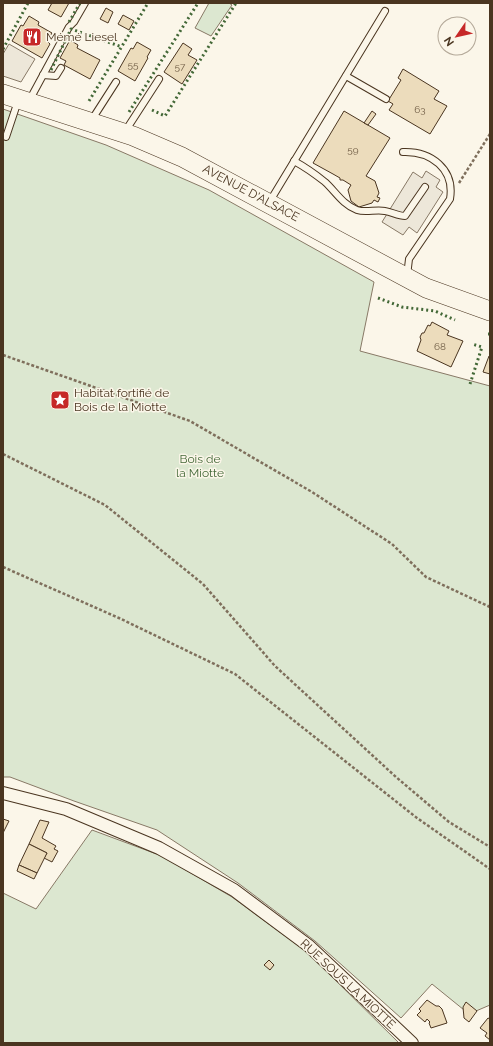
<svg xmlns="http://www.w3.org/2000/svg" width="493" height="1046" font-family="Raleway,sans-serif">
  <style>
    .green { fill: #dce7d0; stroke: #887966 }
    .parking { fill: #ede7d9; stroke: #887966 }
    .building { fill: #ecdcbc; stroke: #4a3520 }
    .lines { fill: none; stroke-linecap: round; stroke-linejoin: round }
    .service-casing { stroke: #4a3520; stroke-width: 8 }
    .minor-casing { stroke: #4a3520; stroke-width: 14 }
    .primary-casing { stroke: #4a3520; stroke-width: 20 }
    .path { stroke: #7f6f5c; stroke-width: 2.5; stroke-dasharray: 3 2; stroke-linecap: butt }
    .service { stroke: #fbf6e9; stroke-width: 6 }
    .minor { stroke: #fbf6e9; stroke-width: 12 }
    .primary { stroke: #fbf6e9; stroke-width: 19 }
    .hedge { stroke: #436837; stroke-width: 3; stroke-dasharray: 2 3; stroke-linecap: butt }
    .labels { text-anchor: middle; stroke-width: 3; stroke-linejoin: round; paint-order: stroke }
    .number-label { font-size: 10px; fill: #725f47 }
    .poi-label { font-size: 12px; fill: #4a3520; stroke: #fbf6e9; text-anchor: start }
    .street-label { font-size: 12px; fill: #4a3520; stroke: #fbf6e9 }
    .park-label { font-size: 12px; fill: #436837; stroke: #fbf6e9 }
  </style>
  <rect width="100%" height="100%" fill="#fbf6e9"/>
  <g class="green">
    <polygon points="209,3 229,3 232,5 211,36 195,28"/>
    <polygon points="3,109 106,145 209,190 374,282 360,351 490,386 490,1005 469,1014 432,984 401,1018 315,941 238,883 157,830 74,801 10,777 3,777"/>
    <polygon points="92,830 162,856 232,897 307,952 399,1043 3,1043 3,893 36,909"/>
  </g>
  <g class="parking">
    <polygon points="9,44 35,59 21,82 3,76 3,54"/>
    <polygon points="426,171 440,180 436,187 443,192 417,233 409,227 403,235 382,222 413,172 422,178"/>
  </g>
  <g class="building">
    <polygon points="52,3 69,3 61,17 48,10"/>
    <polygon points="106,8 113,12 108,23 100,19"/>
    <polygon points="123,15 134,21 129,30 118,24"/>
    <polygon points="29,16 39,22 38,25 52,33 47,41 50,44 42,58 12,41 21,25 23,26"/>
    <polygon points="70,40 78,45 77,48 100,60 90,79 64,65 66,61 60,58"/>
    <polygon points="137,42 151,50 147,57 148,58 135,81 118,71 131,48 133,49"/>
    <polygon points="183,43 192,49 188,55 197,60 182,84 164,72"/>
    <polygon points="403,69 439,91 434,99 447,106 430,134 389,110 393,104 388,101 401,80 398,78"/>
    <polygon points="344,111 390,138 366,176 375,181 379,193 377,197 380,198 378,202 374,200 372,203 359,207 351,201 348,190 351,185 343,180 340,180 340,178 333,174 313,163"/>
    <polygon points="372,111 376,114 368,125 364,123"/>
    <polygon points="432,322 449,331 447,335 463,341 451,367 417,351 421,340 420,337 422,333 424,333 428,325 430,326"/>
    <polygon points="489,356 490,356 490,374 483,372"/>
    <polygon points="3,819 9,821 3,833"/>
    <polygon points="40,820 49,822 42,838 56,846 54,849 58,851 52,862 44,858 47,853 29,844"/>
    <polygon points="29,844 47,853 37,873 19,865"/>
    <polygon points="19,865 37,873 34,879 17,871"/>
    <polygon points="269,960 274,965 270,970 264,965"/>
    <polygon points="427,1000 436,1006 439,1006 442,1009 447,1023 431,1028 429,1023 430,1022 427,1019 425,1022 417,1015 421,1011 419,1009"/>
    <polygon points="466,1002 477,1011 469,1022 464,1018 463,1007"/>
    <polygon points="488,1018 490,1019 490,1040 485,1036 487,1033 480,1028"/>
  </g>
  <g class="lines">
    <g class="service-casing">
      <g id="service">
        <polyline points="43,75 56,76 61,68"/>
        <polyline points="346,76 386,99"/>
        <polyline points="29,101 69,27 74,22 85,3"/>
        <polyline points="91,121 116,82"/>
        <polyline points="126,130 159,79"/>
        <polyline points="6,137 18,101"/>
        <path d="M403 152C431 151 455 169 450 199L409 259 407 276"/>
        <path d="M294 161C305 167 315 174 325 182 335 191 343 205 357 210 366 213 376 209 385 211 392 212 398 216 405 216L425 187"/>
        <polyline points="270,201 385,11"/>
      </g>
    </g>
    <g class="minor-casing">
      <polyline id="minor" points="3,793 66,809 159,848 234,890 309,946 412,1043"/>
    </g>
    <g class="primary-casing">
      <polyline id="primary" points="3,94 133,136 182,157 426,288 490,311"/>
    </g>
    <g class="path">
      <polyline points="459,183 490,134"/>
      <polyline points="3,355 190,421 312,492 392,544 426,577 490,607"/>
      <polyline points="3,454 105,505 203,584 275,666 396,777 449,822 490,847"/>
      <polyline points="3,567 119,618 235,674 417,818 490,869"/>
    </g>
    <use href="#service" class="service"/>
    <use href="#minor" class="minor"/>
    <use href="#primary" class="primary"/>
    <g class="hedge">
      <polyline points="69,22 80,3"/>
      <polyline points="3,49 28,3"/>
      <polyline points="51,70 71,29 122,47"/>
      <polyline points="89,101 148,3"/>
      <polyline points="152,110 165,116 236,3"/>
      <polyline points="129,112 198,3"/>
      <polyline points="378,298 402,307 435,311 455,320"/>
      <polyline points="488,334 490,334"/>
      <polyline points="470,384 482,347 472,344"/>
    </g>
  </g>
  <defs>
    <g id="restaurant-square" transform="scale(1)"><rect x="-9" y="-9" width="18" height="18" rx="4" fill="#c62828" stroke="#fbf6e9"/><path d="M-5-6h1v4h1v-4h1v4h1v-4h1v5L-1.5 .5V6h-2V.5L-5-1ZM5-6V6H3V1.5H1.5Q1.5-4 5-6Z" fill="#fff"/></g>
    <g id="sight-square" transform="scale(1)"><rect x="-9" y="-9" width="18" height="18" rx="4" fill="#c62828" stroke="#fbf6e9"/><path d="M0-6L1.8-2.2L6-1.7L2.9 1.2L3.7 5.4L0 3.3L-3.7 5.4L-2.9 1.2L-6-1.7L-1.8-2.2Z" fill="#fff"/></g>
  </defs>
  <g fill-rule="evenodd">
    <use href="#restaurant-square" x="32" y="37"/>
    <use href="#sight-square" x="60" y="400"/>
  </g>
  <g class="labels">
    <g class="number-label">
      <text x="133" y="68">55</text>
      <text x="180" y="70">57</text>
      <text x="420" y="113">63</text>
      <text x="353" y="153">59</text>
      <text x="440" y="350">68</text>
    </g>
    <g class="poi-label">
      <text x="46" y="41">Mémé Liesel</text>
      <text x="74" y="397">Habitat fortifié de<tspan x="74" dy="14">Bois de la Miotte</tspan></text>
    </g>
    <g class="street-label">
      <text transform="translate(251 193) rotate(28)" y="4">AVENUE D'ALSACE</text>
      <text transform="translate(348 984) rotate(43)" y="4">RUE SOUS LA MIOTTE</text>
    </g>
    <g class="park-label">
      <text x="200" y="463">Bois de<tspan x="200" dy="14">la Miotte</tspan></text>
    </g>
  </g>
  <rect width="493" height="1046" fill="none" stroke="#4a3520" stroke-width="8"/>
  <g transform="translate(457 36) rotate(236)"><circle r="19" fill="#fbf6e9" stroke="#b4a999"/>
  <path d="M0-3L7 15L0 10L-7 15Z" fill="#c62828"/>
  <text y="-6" font-size="11" font-weight="bold" text-anchor="middle" fill="#4a3520">N</text>
  </g>
</svg>
